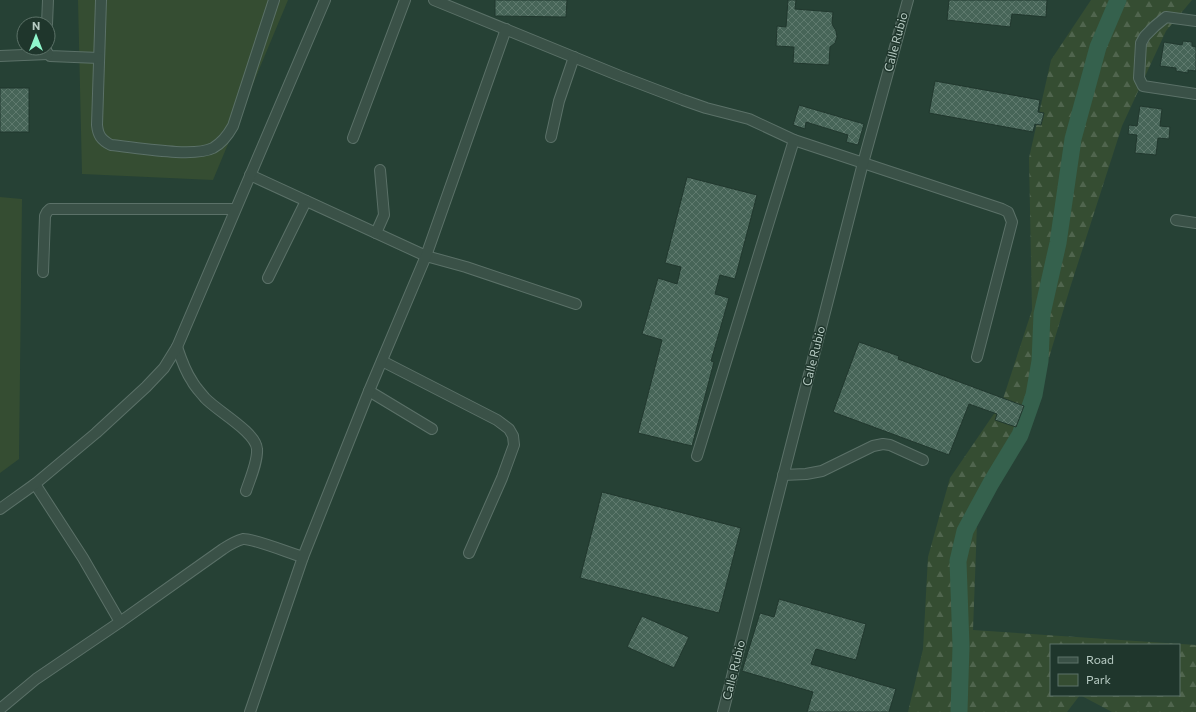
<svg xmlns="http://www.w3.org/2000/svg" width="1196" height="712" font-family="Commissioner,sans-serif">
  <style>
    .green { fill: #354d32 }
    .forest { fill: url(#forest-firs) }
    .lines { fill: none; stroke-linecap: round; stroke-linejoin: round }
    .river { stroke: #35614d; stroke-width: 17 }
    .building { fill: url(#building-cross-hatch); stroke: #21382e }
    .minor-casing { stroke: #5b7168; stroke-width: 12 }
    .minor { stroke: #3a5147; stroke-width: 10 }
    .labels { text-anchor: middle; stroke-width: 3; stroke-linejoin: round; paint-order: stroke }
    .street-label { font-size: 12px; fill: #b7cbc3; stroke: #1f362c }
  </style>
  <defs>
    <pattern id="forest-firs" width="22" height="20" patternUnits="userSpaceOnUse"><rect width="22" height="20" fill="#354d32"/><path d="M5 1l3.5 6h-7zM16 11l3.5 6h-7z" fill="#50654e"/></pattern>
    <pattern id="building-cross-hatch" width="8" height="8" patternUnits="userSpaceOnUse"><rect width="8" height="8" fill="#476558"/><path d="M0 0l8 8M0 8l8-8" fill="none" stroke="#5f7a6e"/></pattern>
  </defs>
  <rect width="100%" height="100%" fill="#264135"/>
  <g class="green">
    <polygon points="78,0 288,0 213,180 82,174"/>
    <polygon points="0,197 22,199 19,459 0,473"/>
  </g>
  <polygon class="forest" points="1091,0 1192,0 1166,31 1122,126 1070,288 1029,424 977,524 973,630 1196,645 1196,712 1112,712 1080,695 1179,695 1179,645 1051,645 1051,695 1080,695 1067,712 908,712 923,649 928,557 950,478 1002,402 1032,310 1029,158 1051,60"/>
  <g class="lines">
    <polyline class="river" points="959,712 961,646 958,561 965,531 991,483 1020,435 1034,395 1040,361 1042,314 1058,243 1073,139 1098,47 1118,0"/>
  </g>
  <g class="building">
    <polygon points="495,0 567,0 566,17 495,16"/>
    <polygon points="788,0 796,0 795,9 833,12 832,24 836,31 837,37 835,43 830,47 829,65 793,63 794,47 776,46 777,26 786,27"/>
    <polygon points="949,0 1047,0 1046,17 1012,14 1010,27 947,20"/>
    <polygon points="1183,41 1192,42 1192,46 1196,47 1196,71 1188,70 1188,73 1176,71 1176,68 1160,66 1164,42 1182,45"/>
    <polygon points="935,81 1040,100 1038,112 1044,113 1041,125 1035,124 1033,132 929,113"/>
    <rect x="0" y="88" width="29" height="44"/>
    <polygon points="799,105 864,124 858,145 846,142 848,135 806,122 805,129 793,125"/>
    <polygon points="1140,106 1162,109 1160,126 1170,127 1169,139 1158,138 1156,155 1135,153 1137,135 1128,134 1129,125 1137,126"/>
    <polygon points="687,177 757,195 735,279 720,275 715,294 729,298 711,361 714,362 692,446 638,433 662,340 642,334 658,278 677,284 681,267 665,263"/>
    <polygon points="859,342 899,356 898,359 1024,406 1016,427 995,420 997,414 969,404 949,455 833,412"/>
    <polygon points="602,492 741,528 719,613 580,578"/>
    <polygon points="779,599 866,624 856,660 816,649 811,664 896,689 889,712 807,712 813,692 742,671 760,613 774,617"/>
    <polygon points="642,616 689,637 674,668 627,647"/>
  </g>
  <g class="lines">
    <g class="minor-casing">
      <g id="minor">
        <path d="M101 0 97 125C98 135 101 140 111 145 134 147 193 158 213 148 222 143 228 135 233 126L274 0"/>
        <polyline points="434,0 620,76 683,100 706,108 749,119 794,140 1002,209 1008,212 1012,222 977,357"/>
        <polyline points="1196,21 1166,17 1155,26 1145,36 1141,43 1139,78 1143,86 1196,94"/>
        <polyline points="47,24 48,0"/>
        <polyline points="46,48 46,51 50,56 99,58"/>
        <polyline points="0,56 48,54"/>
        <polyline points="551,137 559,101 574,57"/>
        <polyline points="353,138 405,0"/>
        <polyline points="250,175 426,256 466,267 576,304"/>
        <polyline points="1176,220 1196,223"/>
        <polyline points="376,233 384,215 380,170"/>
        <polyline points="43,272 45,216 47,212 50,209 235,209"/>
        <polyline points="268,278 306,201"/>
        <path d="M177 347C181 359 185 371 192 381 195 387 201 393 205 398 217 411 256 432 257 449 258 461 250 479 246 491"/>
        <polyline points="382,361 497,420 509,429 513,436 514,445 502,478 469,553"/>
        <polyline points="369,391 432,429"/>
        <polyline points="697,456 794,140"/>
        <polyline points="783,475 806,474 822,471 873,446 883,444 890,445 923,460"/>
        <polyline points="35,484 83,558 120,622"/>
        <polyline points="0,509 35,484 96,433 146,387 164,368 177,347 325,0"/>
        <path d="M0 709 36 679 120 622 223 549C229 545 235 541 243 539 252 538 292 554 303 557"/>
        <polyline points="250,712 303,557 369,391 426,256 506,29"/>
        <polyline points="723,712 863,163 908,0"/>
      </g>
    </g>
    <use href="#minor" class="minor"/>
  </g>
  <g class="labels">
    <g class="street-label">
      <text transform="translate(896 42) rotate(-75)" y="4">Calle Rubio</text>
      <text transform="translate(814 356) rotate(-76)" y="4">Calle Rubio</text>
      <text transform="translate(734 670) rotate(-76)" y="4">Calle Rubio</text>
    </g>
  </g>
  <rect x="1050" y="644" width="130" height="52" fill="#1f362c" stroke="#5c7268"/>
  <rect x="1058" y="657" width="20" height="6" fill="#3a5147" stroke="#5c7268"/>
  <text x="1086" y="664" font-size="12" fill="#b7cbc3">Road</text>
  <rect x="1058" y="674" width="20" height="12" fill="#354d32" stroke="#5c7268"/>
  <text x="1086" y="684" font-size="12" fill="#b7cbc3">Park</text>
  <g transform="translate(36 36)"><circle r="19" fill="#1f362c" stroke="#5c7268"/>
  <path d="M0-3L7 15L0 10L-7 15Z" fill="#8ff7cc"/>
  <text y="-6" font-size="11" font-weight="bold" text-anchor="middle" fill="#b7cbc3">N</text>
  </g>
</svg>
